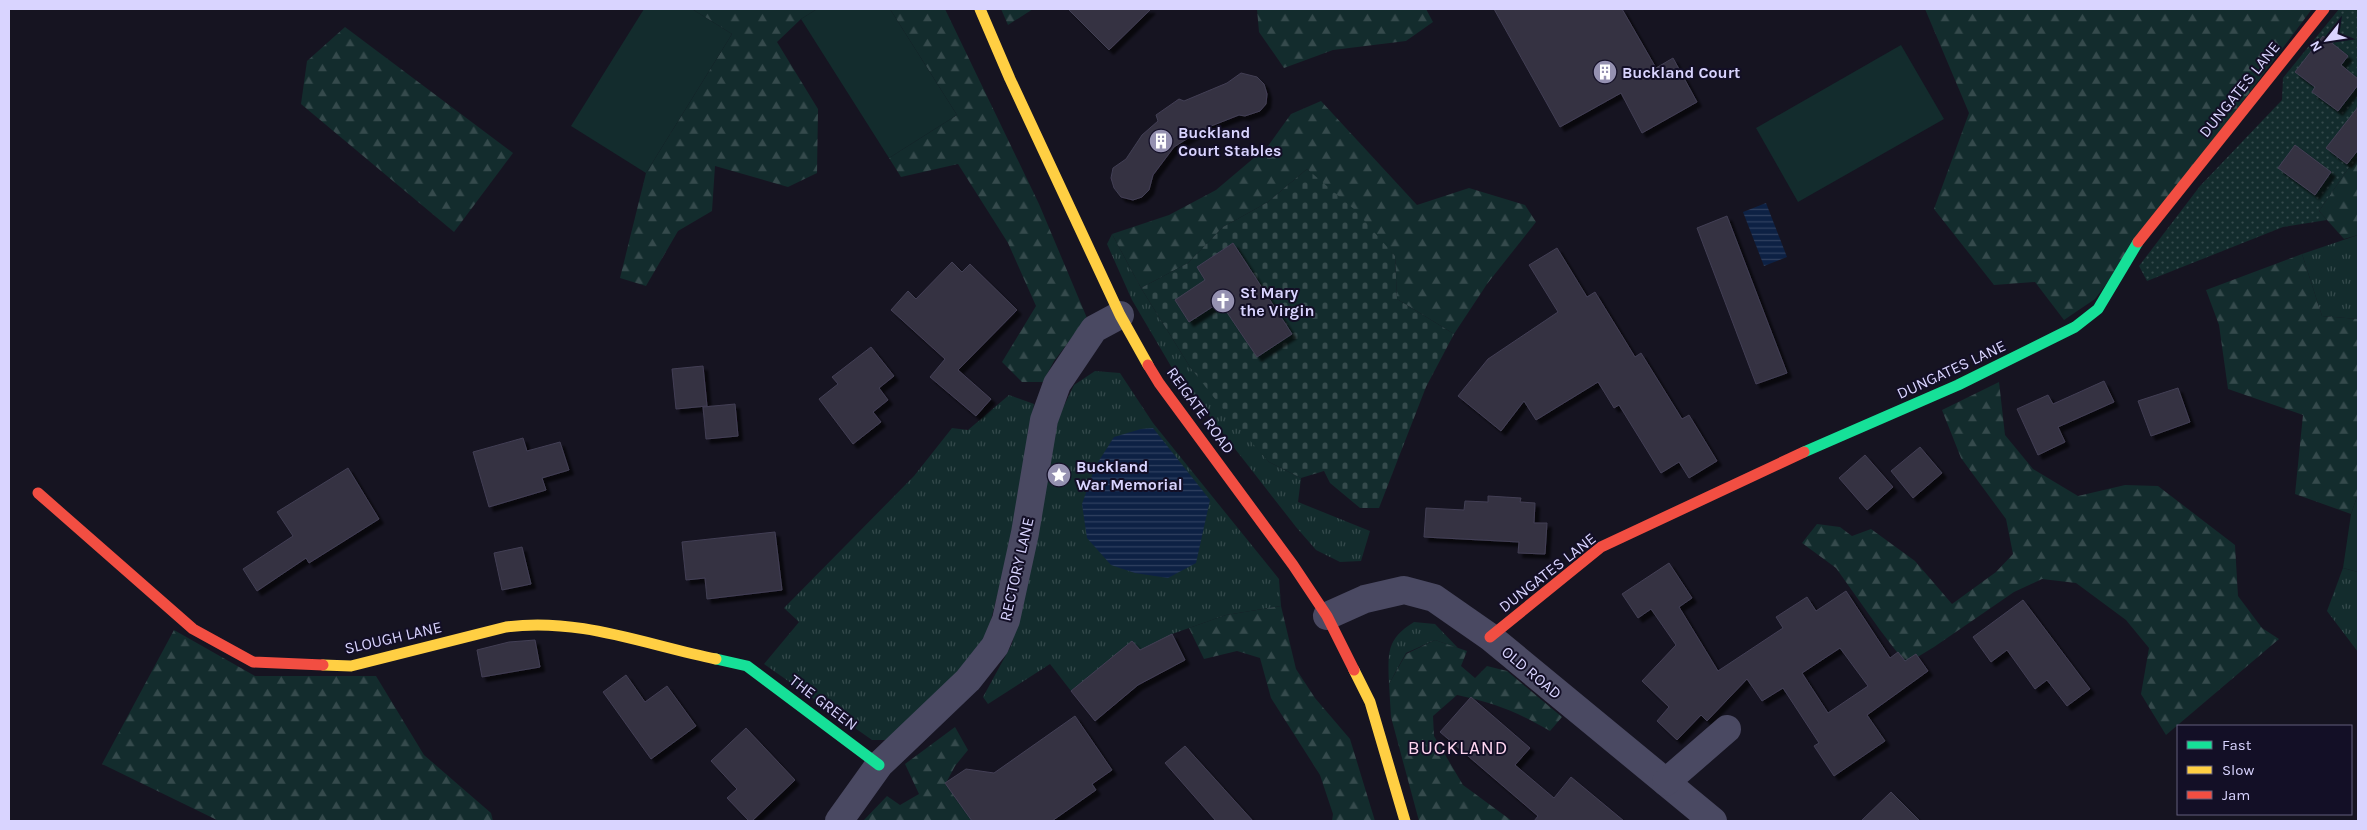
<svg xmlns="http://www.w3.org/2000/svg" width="2367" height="830" font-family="Karla,sans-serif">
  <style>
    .grass { fill: url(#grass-tufts) }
    .forest { fill: url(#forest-firs) }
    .cemetery { fill: url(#cemetery-stones) }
    .park { fill: #132c2d }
    .garden { fill: url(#garden-dots) }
    .water { fill: url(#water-rules) }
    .building { fill: #343243; stroke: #433f54; fill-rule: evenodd; filter: url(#shadow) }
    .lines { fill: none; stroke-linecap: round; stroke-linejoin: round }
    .street { stroke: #4a4962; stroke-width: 28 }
    .fast { stroke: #16e098; stroke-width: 11 }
    .slow { stroke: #ffcf43; stroke-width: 11 }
    .jam { stroke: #f24e42; stroke-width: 11 }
    .labels { text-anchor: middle; stroke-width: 4; stroke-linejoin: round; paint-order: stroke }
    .poi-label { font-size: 16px; font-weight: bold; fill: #d9d4ff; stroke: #130f26; text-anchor: start }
    .street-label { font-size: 16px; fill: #d9d4ff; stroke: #130f26 }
    .quarter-label { font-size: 19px; letter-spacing: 1px; fill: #ffd6f0; stroke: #130f26 }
  </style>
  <defs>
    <pattern id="grass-tufts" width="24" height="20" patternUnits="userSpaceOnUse" patternTransform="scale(1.25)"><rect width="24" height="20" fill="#132c2d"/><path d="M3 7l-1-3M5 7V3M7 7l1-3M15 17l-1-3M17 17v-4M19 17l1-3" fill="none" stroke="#354a4c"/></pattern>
    <pattern id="forest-firs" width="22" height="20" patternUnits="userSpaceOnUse" patternTransform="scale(1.25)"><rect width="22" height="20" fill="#132c2d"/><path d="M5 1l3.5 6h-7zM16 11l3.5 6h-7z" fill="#354a4c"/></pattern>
    <pattern id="cemetery-stones" width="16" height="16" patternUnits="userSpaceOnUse" patternTransform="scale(1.25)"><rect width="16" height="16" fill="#132c2d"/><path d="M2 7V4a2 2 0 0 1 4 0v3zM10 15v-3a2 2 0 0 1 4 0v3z" fill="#354a4c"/></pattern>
    <pattern id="garden-dots" width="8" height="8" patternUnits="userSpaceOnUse" patternTransform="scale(1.25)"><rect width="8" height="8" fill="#132c2d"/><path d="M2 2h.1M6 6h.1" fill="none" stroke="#354a4c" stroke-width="1.8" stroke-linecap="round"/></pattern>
    <pattern id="water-rules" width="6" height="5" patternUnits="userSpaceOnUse" patternTransform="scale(1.25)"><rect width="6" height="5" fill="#0d2144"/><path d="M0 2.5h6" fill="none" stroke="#304060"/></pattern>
    <filter id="shadow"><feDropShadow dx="4.5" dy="4.5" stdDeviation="1" flood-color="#0009"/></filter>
  </defs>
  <rect width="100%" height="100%" fill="#161421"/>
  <g class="grass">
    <polygon points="1112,234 1141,288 1190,367 1269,462 1301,478 1298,502 1370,531 1361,561 1340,562 1316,550 1296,527 1172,368 1132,300 1107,244"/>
    <polygon points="2358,235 2358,319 2322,316 2302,254"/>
    <polygon points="1095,371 1120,373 1153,423 1279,579 1281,606 1226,615 1172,634 1140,650 1132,641 1071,691 1050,664 988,704 983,697 1012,644 1027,580 1050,447 1060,414 1074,385"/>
    <polygon points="1009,395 1034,404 1009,550 986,639 959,677 892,740 872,740 764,664 799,622 784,608 914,476 952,428 968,430"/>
    <polygon points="2343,568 2358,572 2358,652 2327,611"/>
    <path d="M1414 622 1435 624 1458 648 1435 640 1406 653 1389 684C1388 653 1386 639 1414 622Z"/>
  </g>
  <g class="forest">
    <polygon points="692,9 817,9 801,19 777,42 818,109 817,173 788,187 715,166 712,211 678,231 646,286 620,278 646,173 732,34"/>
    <polygon points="890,9 945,9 1039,204 1087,318 1054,361 1043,382 1022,382 1002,362 1036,306 1008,243 958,164 901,177 889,158 957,115"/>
    <polygon points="1001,9 1033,9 1008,25"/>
    <polygon points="1257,9 1426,9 1433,22 1406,41 1333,50 1284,68 1259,32"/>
    <polygon points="1925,9 2312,9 2095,299 2064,320 2035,282 1994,285 1934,209 1969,113"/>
    <polygon points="345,27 513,153 454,232 301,104 307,61"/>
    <polygon points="1321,101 1417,205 1469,188 1525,205 1536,222 1487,284 1454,334 1397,299 1395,256 1307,169 1268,202 1223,227 1188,263 1141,288 1112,234 1169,215 1216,190 1268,146 1291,114"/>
    <polygon points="2358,163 2358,235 2344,239 2319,211 2350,166"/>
    <polygon points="2302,254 2322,316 2358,319 2358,494 2351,514 2295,494 2303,415 2228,389 2219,325 2206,290"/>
    <polygon points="1999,382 2005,435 2033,469 2078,496 2125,485 2158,486 2235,545 2238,596 2262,628 2279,639 2166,735 2141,694 2149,648 2126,620 2076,583 2042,579 2014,592 1934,647 1906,664 1880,630 1836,568 1802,543 1817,524 1840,527 1852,536 1871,529 1915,561 1952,604 1996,572 2013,554 2006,519 1961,458 1942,410"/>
    <polygon points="1281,606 1296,669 1315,698 1350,739 1375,821 1332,821 1333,814 1320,775 1271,698 1260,658 1237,651 1204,659 1189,628 1226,615"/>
    <polygon points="174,630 255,676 376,676 424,755 491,813 493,821 219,821 102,764"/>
    <path d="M1435 640 1467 651 1461 666 1475 678 1487 666 1507 671 1562 717 1550 731C1516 711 1494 703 1457 695L1433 716 1434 736 1463 785 1512 821H1419L1391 717 1389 684 1406 654Z"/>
    <polygon points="955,727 968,750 955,766 946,783 972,821 863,821 887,796 900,805 919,794 905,764"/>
  </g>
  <polygon class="cemetery" points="1307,169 1355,210 1395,256 1397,299 1454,334 1426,387 1379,508 1360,508 1330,483 1324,471 1301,478 1269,462 1230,418 1190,367 1141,288 1188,263 1223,227 1268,202"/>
  <g class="park">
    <polygon points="644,9 692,9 732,34 646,173 571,126"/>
    <polygon points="817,9 890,9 957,115 889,158 801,19"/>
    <polygon points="1901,45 1944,119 1798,202 1756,128"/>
    <polygon points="2358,494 2358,572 2343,568 2351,514"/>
  </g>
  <polygon class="garden" points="2339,9 2358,9 2358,163 2350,166 2319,211 2327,220 2283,227 2147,281 2139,266 2200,186 2282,100 2283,78"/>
  <g class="water">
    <polygon points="1766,203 1787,257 1764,266 1743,212"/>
    <polygon points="1153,428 1210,500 1196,563 1168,578 1135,573 1111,565 1087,538 1082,504 1095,467 1114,437 1141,429"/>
  </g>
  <g class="building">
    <polygon points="1068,9 1151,9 1109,50"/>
    <polygon points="1494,9 1622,9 1656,68 1673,58 1697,102 1642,133 1621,93 1560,127"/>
    <polygon points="2323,36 2348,56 2341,65 2358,79 2358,85 2338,111 2312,92 2315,87 2295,72"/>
    <polygon points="1241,73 1257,77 1264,84 1267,94 1266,104 1260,111 1245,116 1239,115 1201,130 1174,147 1153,175 1149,190 1142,197 1133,200 1121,197 1114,188 1111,178 1113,168 1126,159 1142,135 1158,121 1156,115 1179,99 1184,101 1227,83"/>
    <polygon points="2358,107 2358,150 2347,164 2326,148"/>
    <polygon points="2295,145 2331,172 2315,195 2278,168"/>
    <polygon points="1727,216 1787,373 1756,384 1697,228"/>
    <polygon points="1233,243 1292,334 1257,357 1220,302 1189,322 1175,300 1205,280 1197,267"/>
    <polygon points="1557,248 1587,297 1595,292 1635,357 1641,353 1682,419 1689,415 1717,461 1689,478 1679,462 1661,473 1619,405 1614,408 1598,382 1536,420 1524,401 1501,431 1458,396 1488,359 1558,312 1529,265"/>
    <polygon points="952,262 962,272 970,264 1017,310 958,370 991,399 976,416 930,377 945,359 891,310 908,291 916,299"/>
    <polygon points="871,347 894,376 879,388 888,400 873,412 881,422 853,444 819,399 838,384 832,377"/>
    <polygon points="703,366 707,406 676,409 672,369"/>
    <polygon points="2104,381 2114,402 2058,427 2065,442 2038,455 2017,409 2048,395 2053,404"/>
    <polygon points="2178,388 2190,422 2151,436 2138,401"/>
    <polygon points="735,404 738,436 706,439 703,407"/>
    <polygon points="523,438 527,451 560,442 569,470 542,478 546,490 489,507 473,452"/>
    <polygon points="1920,447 1942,473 1913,498 1891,471"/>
    <polygon points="1865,455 1893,487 1867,510 1839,478"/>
    <polygon points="348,468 379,519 309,563 306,558 257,591 243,569 293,536 277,512"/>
    <polygon points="1488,496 1521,498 1520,502 1535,503 1534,523 1547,523 1545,554 1518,553 1519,542 1424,537 1426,508 1464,510 1465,501 1488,502"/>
    <polygon points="775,532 782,590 707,599 705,578 686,580 682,542"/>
    <polygon points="522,547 531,584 502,590 494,553"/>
    <path d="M1669 563 1692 598 1679 607 1718 671 1783 628 1776 617 1807 597 1816 611 1846 591 1890 658 1898 652 1905 661 1916 654 1928 671 1867 715 1885 741 1834 776 1814 746 1819 743 1783 688 1762 701 1747 679 1707 721 1701 715 1677 740 1657 721 1669 707 1642 681 1676 645 1651 609 1638 618 1622 594ZM1840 648 1868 686 1828 713 1802 673Z"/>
    <polygon points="2023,600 2090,689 2067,706 2047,680 2035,689 2007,650 1991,662 1973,637"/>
    <polygon points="1172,634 1185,660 1138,685 1095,721 1071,691 1132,641 1140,650"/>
    <polygon points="535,640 540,667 482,677 477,650 509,642"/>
    <polygon points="626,675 645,702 667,686 696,726 651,759 603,692"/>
    <polygon points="1471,697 1530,748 1515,765 1554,798 1571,777 1624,821 1534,821 1538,816 1440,732"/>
    <polygon points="1075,716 1112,770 1092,784 1096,790 1052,821 972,821 945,783 966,769 994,773"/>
    <polygon points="746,728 795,780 752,821 749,821 727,798 737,789 711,761"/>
    <polygon points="1185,746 1253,821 1216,821 1165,763"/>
    <polygon points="1891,792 1920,821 1861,821"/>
  </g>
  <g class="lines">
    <g class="street">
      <polyline points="1327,616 1365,599 1404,590 1434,598 1490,637 1713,821"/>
      <polyline points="1666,782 1727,729"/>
      <polyline points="839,821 879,765 968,680 995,646 1006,620 1025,533 1044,420 1057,384 1094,329 1120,315"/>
    </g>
    <g class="fast">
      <polyline points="1804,452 1958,385 2075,327 2098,309 2138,242"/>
      <polyline points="716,659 747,666 879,765"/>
    </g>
    <g class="slow">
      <polyline points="980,9 1010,79 1120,315 1148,365"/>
      <path d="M323 665 351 666 506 627C579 617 646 645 716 659"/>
      <polyline points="1354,670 1370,702 1405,821"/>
    </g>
    <g class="jam">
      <polyline points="2138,242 2324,9"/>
      <polyline points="1148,365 1159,383 1293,565 1327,616 1354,670"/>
      <polyline points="38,493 193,629 253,662 323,665"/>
      <polyline points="1490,637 1601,547 1804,452"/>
    </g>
  </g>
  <defs>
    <g id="building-disc" transform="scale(1.25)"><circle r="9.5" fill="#9591b1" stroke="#130f26"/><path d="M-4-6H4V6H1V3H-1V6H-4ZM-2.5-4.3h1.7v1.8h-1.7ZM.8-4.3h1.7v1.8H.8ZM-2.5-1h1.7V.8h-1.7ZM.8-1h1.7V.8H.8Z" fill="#fff"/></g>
    <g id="church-disc" transform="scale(1.25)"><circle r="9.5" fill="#9591b1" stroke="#130f26"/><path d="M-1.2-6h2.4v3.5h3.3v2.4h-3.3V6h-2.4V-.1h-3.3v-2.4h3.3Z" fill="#fff"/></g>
    <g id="sight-disc" transform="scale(1.25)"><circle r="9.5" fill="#9591b1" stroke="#130f26"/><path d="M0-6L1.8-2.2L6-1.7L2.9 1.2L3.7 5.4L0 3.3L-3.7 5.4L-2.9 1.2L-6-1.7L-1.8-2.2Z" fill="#fff"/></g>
  </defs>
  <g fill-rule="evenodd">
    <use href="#building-disc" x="1605" y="72"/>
    <use href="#building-disc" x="1161" y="141"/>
    <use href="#church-disc" x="1223" y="301"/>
    <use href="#sight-disc" x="1059" y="475"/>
  </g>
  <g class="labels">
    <g class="poi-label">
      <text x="1622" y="78">Buckland Court</text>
      <text x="1178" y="138">Buckland<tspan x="1178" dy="18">Court Stables</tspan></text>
      <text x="1240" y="298">St Mary<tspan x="1240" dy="18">the Virgin</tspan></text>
      <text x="1076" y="472">Buckland<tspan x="1076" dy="18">War Memorial</tspan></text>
    </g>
    <g class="street-label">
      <text transform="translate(2239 89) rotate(-51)" y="6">DUNGATES LANE</text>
      <text transform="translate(1951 369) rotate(-25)" y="6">DUNGATES LANE</text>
      <text transform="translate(1201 410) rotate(54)" y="6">REIGATE ROAD</text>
      <text transform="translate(1016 569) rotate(-77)" y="6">RECTORY LANE</text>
      <text transform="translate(1547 572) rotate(-38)" y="6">DUNGATES LANE</text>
      <text transform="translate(393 637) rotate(-13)" y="6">SLOUGH LANE</text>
      <text transform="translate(1532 672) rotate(40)" y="6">OLD ROAD</text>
      <text transform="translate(824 702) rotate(37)" y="6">THE GREEN</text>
    </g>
    <g class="quarter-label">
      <text x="1458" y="754">BUCKLAND</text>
    </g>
  </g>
  <rect width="2367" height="830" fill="none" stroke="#d9d4ff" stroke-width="20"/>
  <rect x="2177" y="725" width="175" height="90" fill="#130f26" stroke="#625e7d"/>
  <rect x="2187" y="741" width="25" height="8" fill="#16e098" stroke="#625e7d"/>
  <text x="2222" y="750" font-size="15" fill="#d9d4ff">Fast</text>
  <rect x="2187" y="766" width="25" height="8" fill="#ffcf43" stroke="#625e7d"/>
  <text x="2222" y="775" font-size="15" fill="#d9d4ff">Slow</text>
  <rect x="2187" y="791" width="25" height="8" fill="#f24e42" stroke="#625e7d"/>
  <text x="2222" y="800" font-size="15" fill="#d9d4ff">Jam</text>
  <g transform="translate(2327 40) rotate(240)" stroke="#130f26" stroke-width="4" paint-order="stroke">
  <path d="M0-4L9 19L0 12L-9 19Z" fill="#d9d4ff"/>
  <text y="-8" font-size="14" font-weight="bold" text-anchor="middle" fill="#d9d4ff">N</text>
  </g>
</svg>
